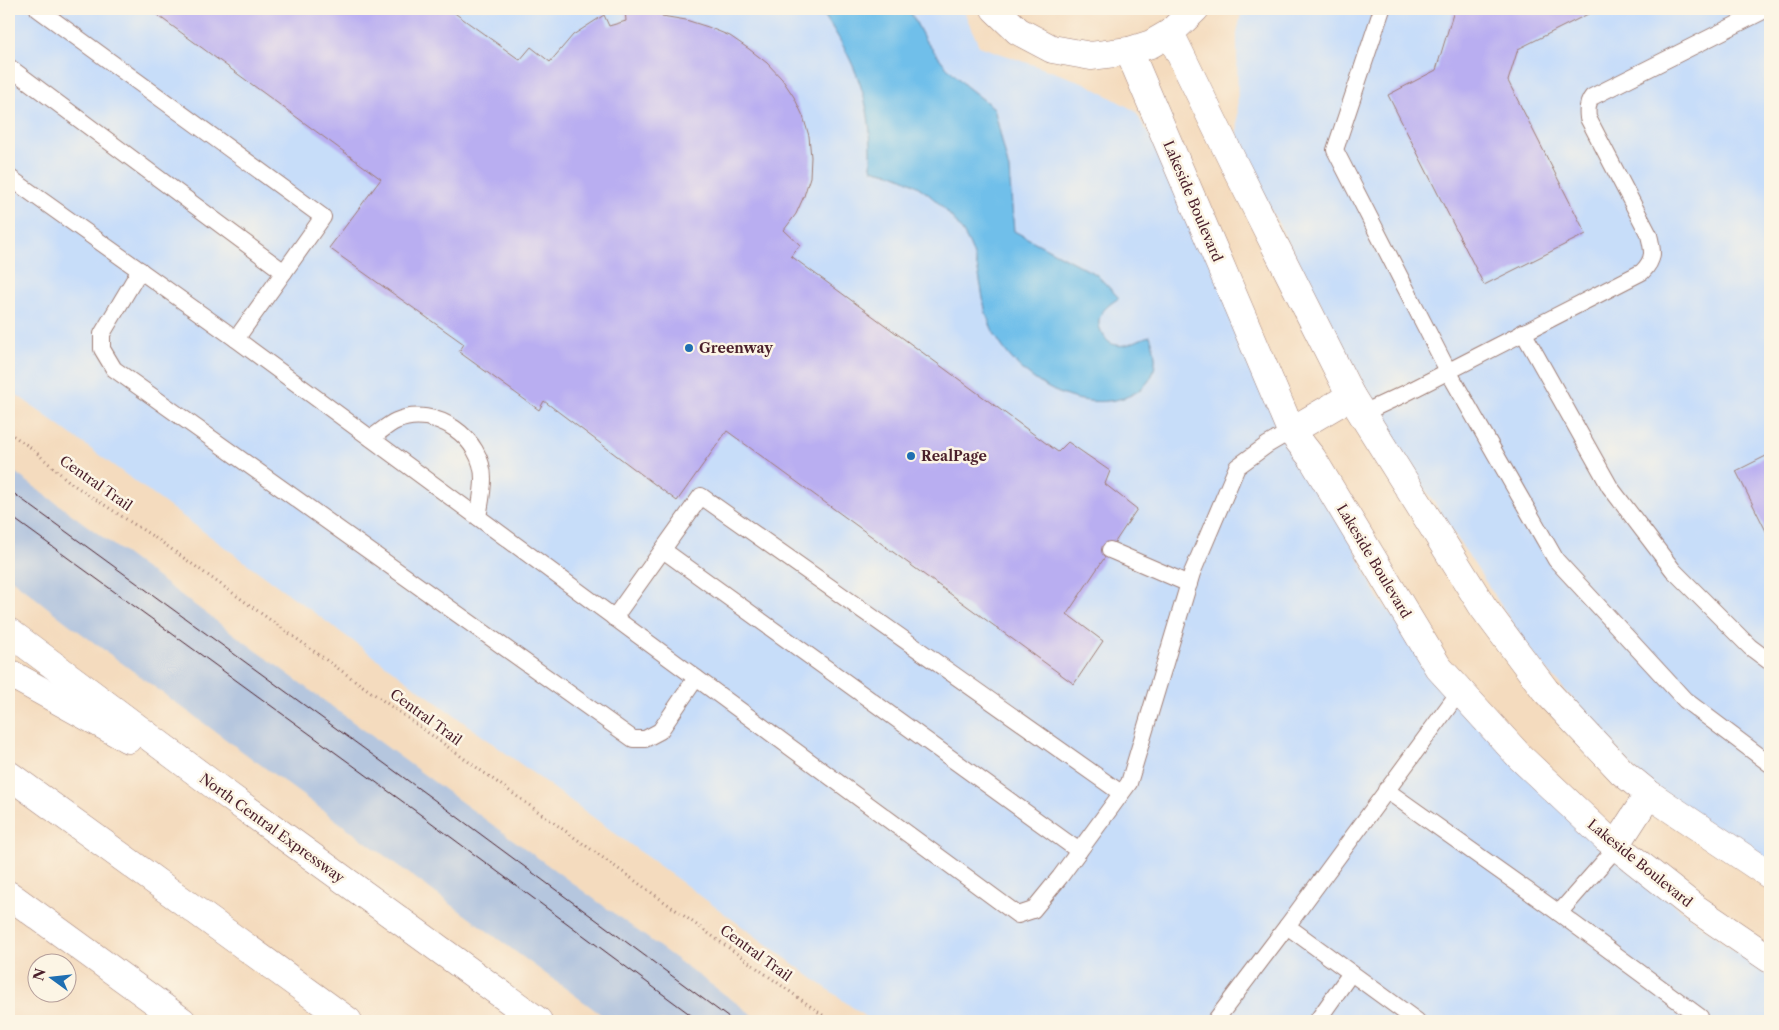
<svg xmlns="http://www.w3.org/2000/svg" width="1779" height="1030" font-family="'Libre Caslon Text',serif">
  <style>
    .built { fill: #c7ddf9 }
    .industrial { fill: #b5c6de }
    .water { fill: #6fbfea; stroke: #5c6f8a }
    .building { fill: #b9aef1 }
    .lines { fill: none; stroke-linecap: round; stroke-linejoin: round }
    .service-casing { stroke: #9f7d74; stroke-width: 18 }
    .tertiary-casing { stroke: #9f7d74; stroke-width: 29 }
    .secondary-casing { stroke: #9f7d74; stroke-width: 29 }
    .motorway-casing { stroke: #9f7d74; stroke-width: 29 }
    .path { stroke: #9f7d74; stroke-width: 3; stroke-dasharray: 1 4; stroke-linecap: butt }
    .service { stroke: #fff; stroke-width: 16 }
    .tertiary { stroke: #fff; stroke-width: 28 }
    .secondary { stroke: #fff; stroke-width: 28 }
    .motorway { stroke: #fff; stroke-width: 28 }
    .tram { stroke: #4a1f2b; stroke-width: 1 }
    .poi-dot { fill: #1f6fb2; stroke: #fcf5e5; stroke-width: 2 }
    .labels { text-anchor: middle; stroke-width: 5; stroke-linejoin: round; paint-order: stroke }
    .street-label { font-size: 14px; fill: #4a1f2b; stroke: #fcf5e5 }
    .poi-label { font-size: 14px; font-weight: bold; fill: #4a1f2b; stroke: #fcf5e5; text-anchor: start }
  </style>
  <rect width="100%" height="100%" fill="#fcf5e5"/>
  <filter id="ink" filterUnits="userSpaceOnUse"><feTurbulence type="fractalNoise" baseFrequency=".02" numOctaves="2"/><feDisplacementMap in="SourceGraphic" scale="10" xChannelSelector="R" yChannelSelector="G"/><feConvolveMatrix kernelMatrix="1 2 1 2 8 2 1 2 1" color-interpolation-filters="sRGB"/></filter>
  <filter id="wash" filterUnits="userSpaceOnUse"><feTurbulence type="fractalNoise" baseFrequency=".0096" numOctaves="4" result="noise"/><feDisplacementMap in="SourceGraphic" scale="20" xChannelSelector="R" yChannelSelector="G"/><feGaussianBlur stdDeviation="1.12" result="paint"/><feColorMatrix in="noise" values="0 0 0 0 0 0 0 0 0 0 0 0 0 0 0 0 0 1.4 0 .05"/><feComposite in="paint" operator="in"/></filter>
  <g filter="url(#wash)">
    <rect width="100%" height="100%" fill="#f4dbbe"/>
    <g class="built">
      <polygon points="9,9 963,9 979,46 1085,83 1135,111 1166,164 1379,599 1523,768 1658,892 1770,978 1770,1021 871,1021 9,389"/>
      <polygon points="1242,9 1770,9 1770,868 1640,776 1530,650 1394,441 1238,148 1237,34"/>
    </g>
    <polygon class="industrial" points="9,468 445,790 761,1021 610,1021 66,622 9,577"/>
    <path class="water" d="M820 9H909L925 40 945 65 966 86 994 108 1009 170 1014 231 1097 275 1119 298C1105 307 1091 318 1104 336 1107 341 1110 344 1116 345 1128 348 1139 338 1150 336 1157 354 1159 374 1142 388 1126 402 1097 404 1077 399 1034 389 992 349 984 304 980 281 977 256 965 236 950 211 925 187 898 176 890 172 880 172 872 169L871 167C873 102 856 61 820 9Z"/>
    <g id="blocks">
      <g class="building">
        <polygon points="149,9 449,9 520,60 531,47 550,62 573,35 604,15 609,26 626,21 625,9 661,9 662,16 686,20 708,27 730,36 749,49 767,63 782,79 794,97 803,116 809,136 811,157 810,177 804,196 796,214 784,230 800,245 791,256 1058,452 1068,442 1110,471 1105,484 1137,509 1067,614 1103,641 1074,684 727,431 677,501 544,401 539,410 459,352 464,344 329,248 381,179"/>
        <polygon points="1450,9 1598,9 1518,49 1508,81 1586,234 1484,285 1388,95 1436,70 1453,14"/>
        <polygon points="1770,454 1770,539 1736,471"/>
      </g>
    </g>
  </g>
  <g filter="url(#ink)">
    <use href="#blocks" fill-opacity="0" stroke="#9f7d74" stroke-width="1"/>
    <g class="lines">
      <g class="service-casing">
        <g id="service">
          <polyline points="38,9 323,217 284,272"/>
          <polyline points="1382,9 1335,150 1448,371 1556,560 1685,700 1770,764"/>
          <polyline points="9,67 284,272 236,339 1018,915 1033,910 1060,877 1129,783 1192,573 1237,467 1267,445 1291,431"/>
          <polyline points="9,177 236,339"/>
          <polyline points="140,270 102,334 102,349 114,369 633,739 645,739 660,731 696,678"/>
          <polyline points="1523,332 1610,487 1673,570 1750,647 1770,662"/>
          <path d="M1361 414 1404 394 1642 272C1655 259 1653 251 1649 235L1588 118C1587 110 1587 103 1592 97L1767 9"/>
          <path d="M371 438C379 433 387 425 396 421 435 404 483 438 483 479 483 492 480 505 478 517"/>
          <polyline points="663,550 1079,851"/>
          <polyline points="1110,550 1189,584"/>
          <polyline points="614,618 701,496 1121,793"/>
          <polyline points="1386,790 1559,913"/>
          <polyline points="1616,845 1609,856 1559,913 1700,1017 1700,1021"/>
          <polyline points="1215,1021 1287,926"/>
          <polyline points="1317,1021 1351,973"/>
          <polyline points="1417,1021 1287,926 1460,691"/>
        </g>
      </g>
      <g class="tertiary-casing">
        <g id="tertiary">
          <polyline points="995,9 1018,31 1052,49 1091,56 1129,51 1151,44 1170,33 1195,9"/>
          <polyline points="1170,33 1234,164 1351,396 1483,607 1545,690 1622,772 1649,794 1770,875"/>
          <polyline points="1129,51 1291,431 1312,458 1438,667 1521,758 1606,838 1695,908 1770,959"/>
          <polyline points="1291,431 1351,396"/>
          <polyline points="1616,845 1649,794"/>
        </g>
      </g>
      <g class="secondary-casing">
        <g id="secondary">
          <polyline points="9,632 215,786 538,1021"/>
          <polyline points="9,673 128,739"/>
        </g>
      </g>
      <g class="motorway-casing">
        <g id="motorway">
          <polyline points="9,775 348,1021"/>
          <polyline points="9,895 182,1021"/>
        </g>
      </g>
      <polyline class="path" points="9,433 30,447 72,484 160,541 831,1021"/>
      <use href="#service" class="service"/>
      <use href="#tertiary" class="tertiary"/>
      <use href="#secondary" class="secondary"/>
      <use href="#motorway" class="motorway"/>
      <g class="tram">
        <polyline points="9,490 429,796 733,1021"/>
        <polyline points="9,515 417,812 699,1021"/>
      </g>
    </g>
  </g>
  <g class="poi-dot">
    <circle cx="689" cy="348" r="5"/>
    <circle cx="911" cy="456" r="5"/>
  </g>
  <g class="labels">
    <g class="street-label">
      <text transform="translate(1193 201) rotate(67)" y="5">Lakeside Boulevard</text>
      <text transform="translate(96 483) rotate(35)" y="5">Central Trail</text>
      <text transform="translate(1374 561) rotate(59)" y="5">Lakeside Boulevard</text>
      <text transform="translate(426 717) rotate(36)" y="5">Central Trail</text>
      <text transform="translate(272 828) rotate(36)" y="5">North Central Expressway</text>
      <text transform="translate(1640 863) rotate(39)" y="5">Lakeside Boulevard</text>
      <text transform="translate(756 953) rotate(36)" y="5">Central Trail</text>
    </g>
    <g class="poi-label">
      <text x="699" y="353">Greenway</text>
      <text x="921" y="461">RealPage</text>
    </g>
  </g>
  <rect width="1779" height="1030" fill="none" stroke="#fcf5e5" stroke-width="30"/>
  <g transform="translate(52 978) rotate(285)"><circle r="24" fill="#fcf5e5" stroke="#b59f9b"/>
  <path d="M0-4L9 19L0 12L-9 19Z" fill="#1f6fb2"/>
  <text y="-8" font-size="14" font-weight="bold" text-anchor="middle" fill="#4a1f2b">N</text>
  </g>
</svg>
